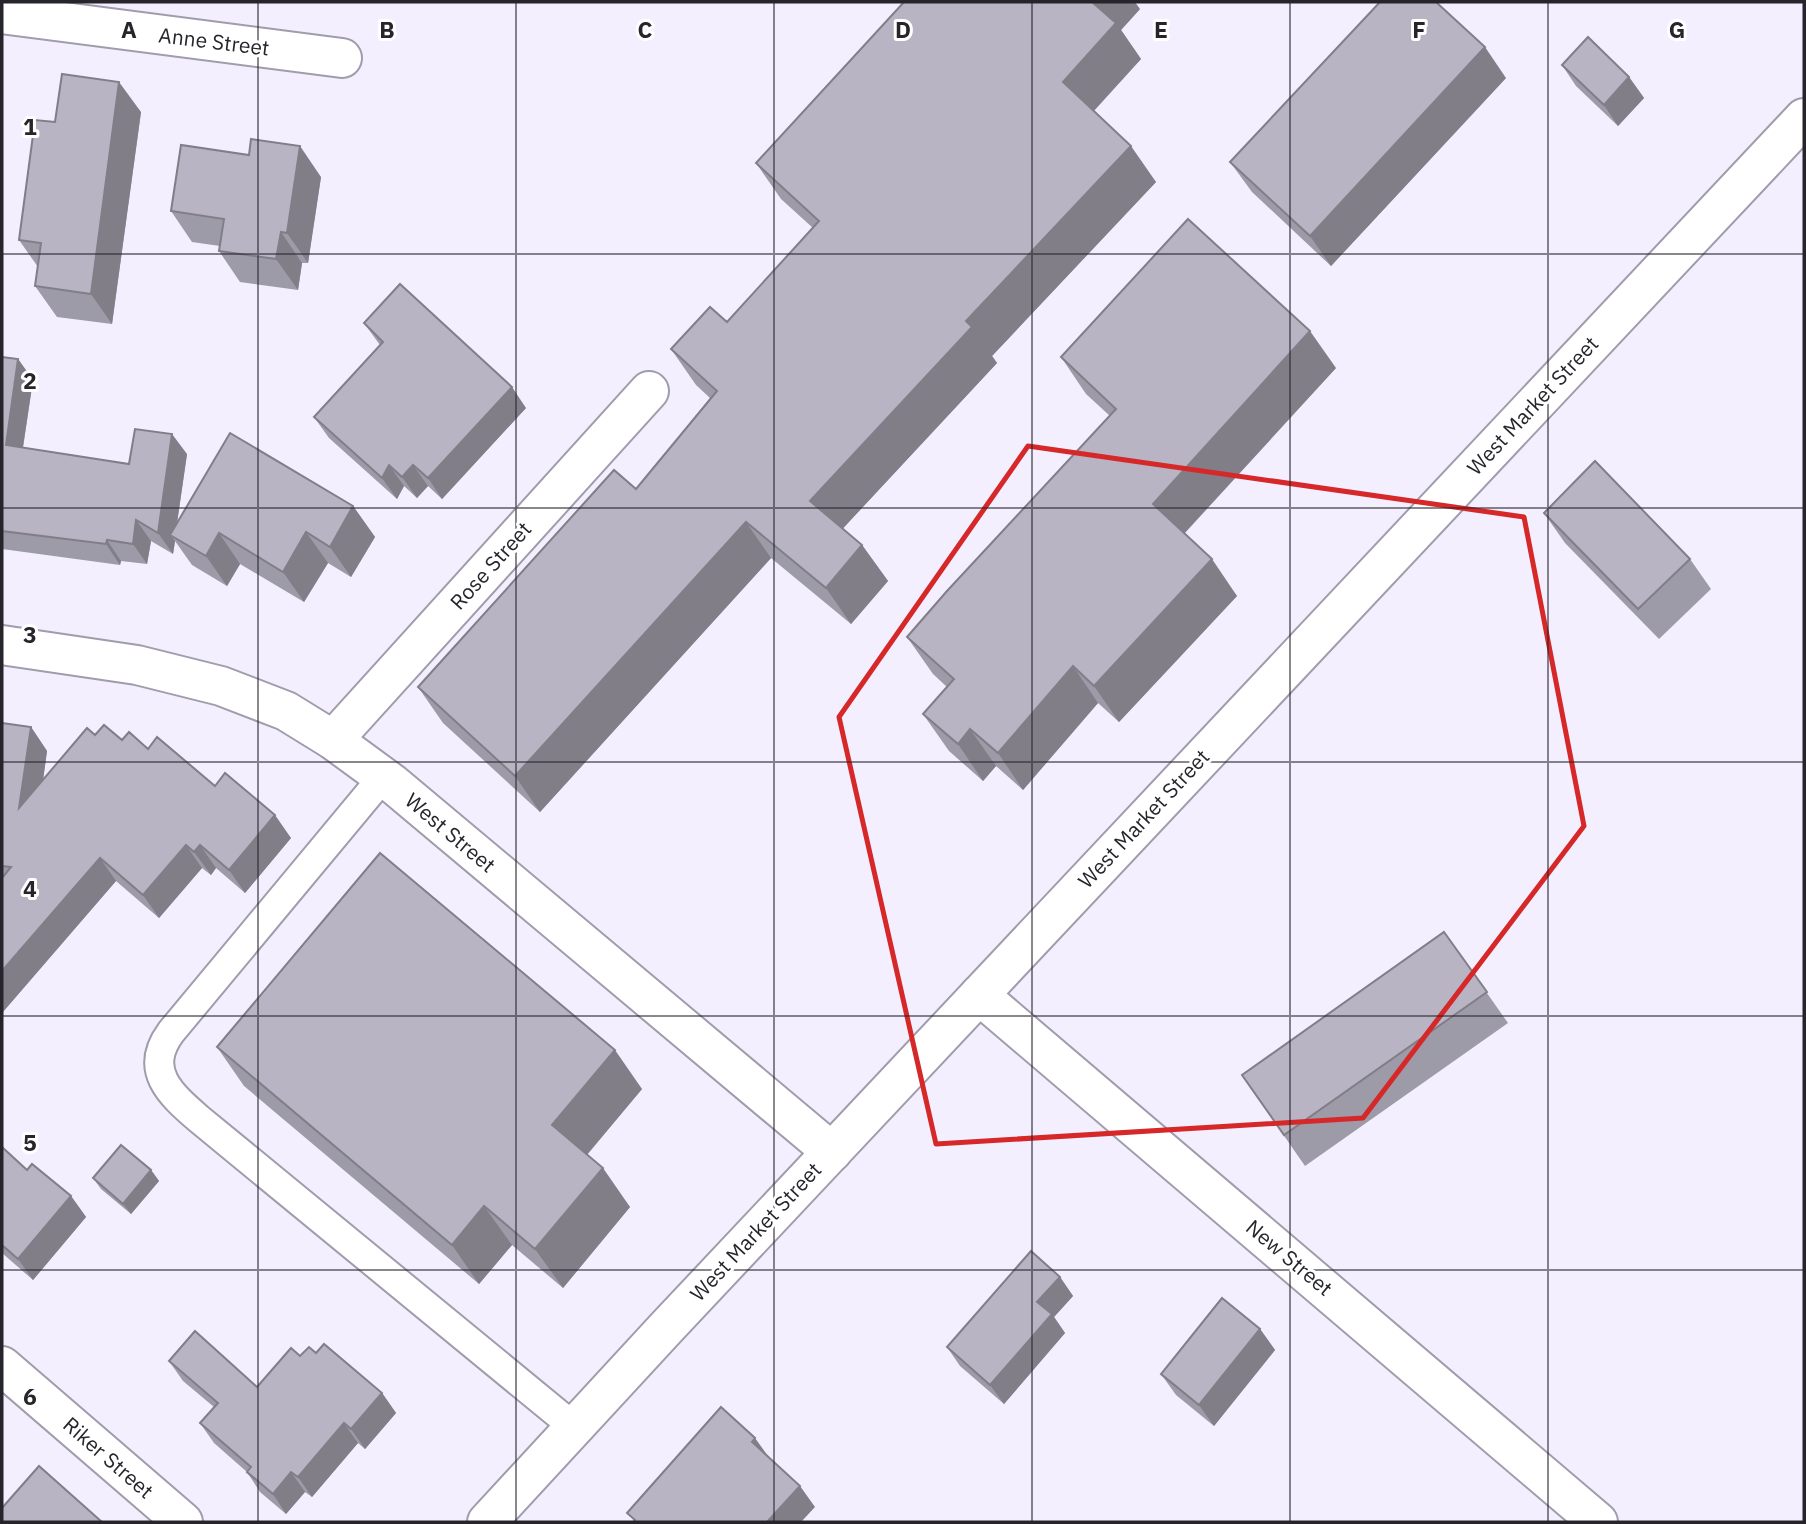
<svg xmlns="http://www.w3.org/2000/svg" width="1806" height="1524" font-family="'IBM Plex Sans',sans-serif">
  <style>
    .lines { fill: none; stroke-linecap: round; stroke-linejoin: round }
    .lane-casing { stroke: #a09cab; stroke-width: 32 }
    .street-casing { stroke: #a09cab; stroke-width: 42 }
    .primary-casing { stroke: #a09cab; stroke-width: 42 }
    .lane { stroke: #fff; stroke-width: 28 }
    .street { stroke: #fff; stroke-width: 38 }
    .primary { stroke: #fff; stroke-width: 38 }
    .wall { fill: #9e9ba8 }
    .shaded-wall { fill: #817e88 }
    .building { fill: #b8b4c3; stroke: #817e88; stroke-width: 2 }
    .marked { fill: none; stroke: #d62828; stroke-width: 5; stroke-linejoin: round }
    .grid { fill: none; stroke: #27252b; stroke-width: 2; stroke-opacity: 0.55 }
    .labels { text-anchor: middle; stroke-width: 6; stroke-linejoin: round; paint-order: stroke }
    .street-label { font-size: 21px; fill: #27252b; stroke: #fff }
    .grid-label { font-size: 23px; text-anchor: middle; font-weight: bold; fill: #27252b; stroke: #fff; stroke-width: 6; stroke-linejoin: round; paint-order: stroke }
  </style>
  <rect width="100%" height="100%" fill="#f3efff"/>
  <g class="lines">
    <g class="lane-casing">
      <path id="lane" d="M383 777 171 1032C143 1070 170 1094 199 1119L574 1427"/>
    </g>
    <g class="street-casing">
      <g id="street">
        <polyline points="2,14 342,58"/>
        <polyline points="2,645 137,665 221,686 286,711 333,740 393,784 832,1152"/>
        <polyline points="333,740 649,391"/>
        <polyline points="979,995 1598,1522"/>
        <polyline points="2,1366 183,1522"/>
      </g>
    </g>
    <g class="primary-casing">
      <polyline id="primary" points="487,1522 666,1328 1804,118"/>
    </g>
    <use href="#lane" class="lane"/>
    <use href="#street" class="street"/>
    <use href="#primary" class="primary"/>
  </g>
  <g class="wall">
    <polygon points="1140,9 1121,30 1141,59 1094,111 1156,182 992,356 997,363 843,528 862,545 888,581 851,624 771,558 540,812 443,723 418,687 636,489 710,398 696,385 671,349 727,322 813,228 781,199 756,163"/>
    <polygon points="1562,65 1629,77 1644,98 1618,126 1576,86"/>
    <polygon points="1506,78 1331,266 1252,192 1230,162"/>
    <polygon points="141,112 112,324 57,317 35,286 38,267 19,240 55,122"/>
    <polygon points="321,177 308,263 302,263 298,290 240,282 219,251 220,246 192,242 171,211"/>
    <polygon points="364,323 526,408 442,499 428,486 417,498 404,486 397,499 329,438 314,417 380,345"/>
    <polygon points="2,357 18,359 33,380 23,448 129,464 187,454 177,523 353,506 375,537 351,577 328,563 304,602 240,564 227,586 192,565 175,541 173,554 151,541 147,564 121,561 120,565 2,549"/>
    <polygon points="1061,357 1336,368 1185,533 1237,596 1119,722 1098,703 1023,790 996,766 983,781 949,751 923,714 947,687 933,674 907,637 1110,416 1086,394"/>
    <polygon points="1544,513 1690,559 1711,589 1659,639 1565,543"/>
    <polygon points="2,723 31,727 47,751 43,780 95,735 122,740 148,749 215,786 291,838 245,893 216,868 211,875 202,868 159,918 116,881 2,1013"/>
    <polygon points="1444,932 1508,1023 1305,1166 1242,1075"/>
    <polygon points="217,1047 642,1089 587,1155 630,1207 563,1288 512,1245 479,1284 244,1086"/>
    <polygon points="2,1147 27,1170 71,1196 86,1217 33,1280 2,1253"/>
    <polygon points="151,1170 159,1181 131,1214 101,1189 93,1178"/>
    <polygon points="1060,1277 1073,1296 1054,1317 1065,1333 1004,1404 960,1366 947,1347"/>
    <polygon points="1260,1329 1275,1350 1214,1426 1176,1395 1161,1374"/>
    <polygon points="316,1353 382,1393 396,1413 365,1449 358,1443 312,1497 305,1492 286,1514 260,1492 247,1472 214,1443 200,1423 214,1407 183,1381 169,1361 257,1387 300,1356"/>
  </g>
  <g class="shaded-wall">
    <polygon points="1092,2 1135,2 1140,9 1121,30 1141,59 1088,117 1063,82"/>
    <polygon points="1485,47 1506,78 1331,266 1310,236"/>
    <polygon points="1629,77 1644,98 1618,126 1604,105"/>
    <polygon points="119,82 141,112 112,324 91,294"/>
    <polygon points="300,146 321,177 308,263 287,233"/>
    <polygon points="1131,146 1156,182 992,356 997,363 835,537 810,501 966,321"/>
    <polygon points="281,232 302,263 298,290 276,259"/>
    <polygon points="1310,331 1336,368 1178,540 1153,504"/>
    <polygon points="18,359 33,380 20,466 6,445"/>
    <polygon points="512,387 526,408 442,499 428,478"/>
    <polygon points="172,434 187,454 175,537 170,535 175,541 173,554 158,533"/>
    <polygon points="389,465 404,486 397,499 382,478"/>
    <polygon points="413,465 428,486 417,498 402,477"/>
    <polygon points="353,506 375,537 351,577 330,547"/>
    <polygon points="136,520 151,541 147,564 133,544"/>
    <polygon points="746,522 771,558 540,812 515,776"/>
    <polygon points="306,532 328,563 304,602 283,572"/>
    <polygon points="219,533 240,564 227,586 206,556"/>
    <polygon points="107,540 121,561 120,565 106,544"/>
    <polygon points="862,545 888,581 851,624 826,588"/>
    <polygon points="1212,559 1237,596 1119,722 1094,686"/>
    <polygon points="1073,666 1098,703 1023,790 998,753"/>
    <polygon points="31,727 47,751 36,831 19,808"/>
    <polygon points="970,729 996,766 983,781 958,744"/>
    <polygon points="275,815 291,838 245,893 229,870"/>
    <polygon points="186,845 202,868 159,918 143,895"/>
    <polygon points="200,845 216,868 211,875 194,852"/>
    <polygon points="100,858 116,881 2,1013 2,971"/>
    <polygon points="615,1050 642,1089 579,1164 552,1125"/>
    <polygon points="603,1168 630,1207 563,1288 535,1249"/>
    <polygon points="151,1170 159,1181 131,1214 123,1204"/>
    <polygon points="71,1196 86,1217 33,1280 18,1259"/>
    <polygon points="484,1206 512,1245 479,1284 452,1245"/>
    <polygon points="1060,1277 1073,1296 1054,1317 1065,1333 1004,1404 990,1385 1037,1302"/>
    <polygon points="1260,1329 1275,1350 1214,1426 1199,1405"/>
    <polygon points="382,1393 396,1413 365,1449 351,1429"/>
    <polygon points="344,1423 358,1443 312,1497 298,1477"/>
    <polygon points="755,1438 770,1459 752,1442"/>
    <polygon points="291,1472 305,1492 286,1514 273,1494"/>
    <polygon points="800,1486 815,1507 801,1522 767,1522"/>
  </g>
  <g class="building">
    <polygon points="904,2 1092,2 1116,23 1063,82 1131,146 966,321 972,327 810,501 862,545 826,588 746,522 515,776 418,687 614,470 636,489 717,391 671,349 710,307 727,322 819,221 756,163"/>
    <polygon points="1380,2 1436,2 1485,47 1310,236 1230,162"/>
    <polygon points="1588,37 1629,77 1604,105 1562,65"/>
    <polygon points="62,74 119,82 91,294 35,286 41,243 19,240 35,120 55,122"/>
    <polygon points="251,139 300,146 287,233 281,232 276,259 219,251 224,219 171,211 181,145 249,155"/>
    <polygon points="1188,219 1310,331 1153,504 1212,559 1094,686 1073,666 998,753 970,729 958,744 923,714 954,679 907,637 947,591 1116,409 1061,357"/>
    <polygon points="400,284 512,387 428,478 413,465 402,477 389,465 382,478 314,417 383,342 364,323"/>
    <polygon points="2,357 18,359 6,445 129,464 135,429 172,434 158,533 136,520 133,544 107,540 106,544 2,531"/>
    <polygon points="230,433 353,506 330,547 306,532 283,572 219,533 206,556 170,535"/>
    <polygon points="1595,461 1690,559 1638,609 1544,513"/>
    <polygon points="2,723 31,727 19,808 87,728 95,735 104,725 122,740 129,732 148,749 157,737 215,786 225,773 275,815 229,870 200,845 194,852 186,845 143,895 100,858 2,971 2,878 11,867 2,866"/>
    <polygon points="380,853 615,1050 552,1125 603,1168 535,1249 484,1206 452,1245 217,1047"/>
    <polygon points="1444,932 1487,992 1284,1135 1242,1075"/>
    <polygon points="121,1145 151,1170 123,1204 93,1178"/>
    <polygon points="2,1147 27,1170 32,1164 71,1196 18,1259 2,1245"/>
    <polygon points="1031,1251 1060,1277 1037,1302 1052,1314 990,1385 947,1347"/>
    <polygon points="1222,1298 1260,1329 1199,1405 1161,1374"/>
    <polygon points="195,1331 257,1387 291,1348 300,1356 309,1347 316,1353 324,1344 382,1393 351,1429 344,1423 298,1477 291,1472 273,1494 247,1472 251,1467 200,1423 218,1403 169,1361"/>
    <polygon points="721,1407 755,1438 752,1442 800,1486 767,1522 633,1522 635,1520 627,1513"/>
    <polygon points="39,1466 102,1522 2,1522 2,1508"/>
  </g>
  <path class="marked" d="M1028 446 1524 517 1584 826 1363 1118 936 1144 839 717Z"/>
  <path class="grid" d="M258 2V1522M516 2V1522M774 2V1522M1032 2V1522M1290 2V1522M1548 2V1522M2 254H1804M2 508H1804M2 762H1804M2 1016H1804M2 1270H1804"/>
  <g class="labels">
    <g class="street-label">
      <text transform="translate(214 42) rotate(7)" y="7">Anne Street</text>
      <text transform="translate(1533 406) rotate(-47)" y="7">West Market Street</text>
      <text transform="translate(491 566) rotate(-48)" y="7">Rose Street</text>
      <text transform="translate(1144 819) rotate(-47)" y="7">West Market Street</text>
      <text transform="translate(450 833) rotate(40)" y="7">West Street</text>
      <text transform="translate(756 1232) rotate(-47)" y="7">West Market Street</text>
      <text transform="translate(1289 1258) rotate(40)" y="7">New Street</text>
      <text transform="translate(108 1458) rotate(41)" y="7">Riker Street</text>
    </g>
  </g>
  <g class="grid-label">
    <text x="129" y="38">A</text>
    <text x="387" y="38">B</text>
    <text x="645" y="38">C</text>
    <text x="903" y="38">D</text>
    <text x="1161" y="38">E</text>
    <text x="1419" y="38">F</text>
    <text x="1677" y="38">G</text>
    <text x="30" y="135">1</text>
    <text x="30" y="389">2</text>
    <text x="30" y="643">3</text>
    <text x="30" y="897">4</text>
    <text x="30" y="1151">5</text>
    <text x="30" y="1405">6</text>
  </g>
  <rect width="1806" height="1524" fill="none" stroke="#27252b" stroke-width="7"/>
</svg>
